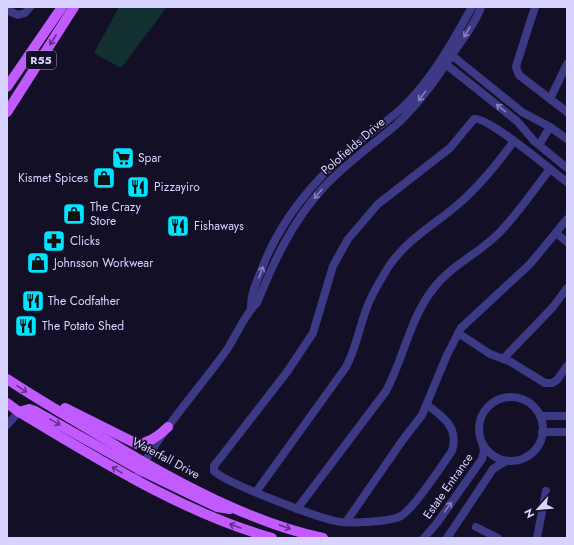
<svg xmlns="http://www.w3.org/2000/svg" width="574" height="545" font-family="Jost,sans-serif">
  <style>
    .green { fill: #12302f }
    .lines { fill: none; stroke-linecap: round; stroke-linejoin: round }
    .minor { stroke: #3d3a85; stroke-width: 8 }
    .major { stroke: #c25bff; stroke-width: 10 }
    .oneway { stroke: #837fbc }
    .oneway2 { stroke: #623188 }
    .labels { text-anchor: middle; stroke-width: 3.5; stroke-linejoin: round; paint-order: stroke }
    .shield { fill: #130f26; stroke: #9e99be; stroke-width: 1 }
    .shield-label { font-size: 11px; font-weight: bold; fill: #d9d4ff }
    .street-label { font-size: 12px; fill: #d9d4ff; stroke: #130f26 }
    .poi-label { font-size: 12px; fill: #d9d4ff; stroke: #130f26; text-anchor: start }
  </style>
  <rect width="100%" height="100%" fill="#130f26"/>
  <polygon class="green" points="119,7 167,7 121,68 94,53"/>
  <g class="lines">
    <g class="minor">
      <polyline points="535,7 517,63 516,67 519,75 567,112"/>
      <polyline points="7,10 18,15 25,13 30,7"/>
      <polyline points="449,53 522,112 550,127 567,139"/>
      <polyline points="443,62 517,121 534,141 567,168"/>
      <polyline points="550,99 567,64"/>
      <polyline points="539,145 550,127"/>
      <polyline points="556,233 567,242"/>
      <path d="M251 309C250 296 256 283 261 271 279 222 314 179 354 146 371 132 390 120 406 104 433 77 453 41 472 7"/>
      <polyline points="458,333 490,354 509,361 545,383 552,383 557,380 567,366"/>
      <polyline points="503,359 553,307 567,288"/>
      <circle cx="511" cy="429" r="32"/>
      <path d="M427 405C444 417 459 428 452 451 442 465 412 512 399 517 386 522 354 523 341 522 322 520 226 483 214 471V466L287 372 313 333 333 266 348 239 378 204 450 148 474 119C488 116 553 172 567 182"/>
      <polyline points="540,416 567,416"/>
      <polyline points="7,425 19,412"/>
      <polyline points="542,432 567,432"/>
      <path d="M135 480C158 433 195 394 226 351 235 338 246 312 257 303 274 261 292 222 323 188 345 164 371 146 396 125 420 103 439 75 456 49 465 36 476 22 481 7"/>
      <path d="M256 492 346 367C358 345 360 320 371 298 376 287 383 276 389 266 407 240 432 226 455 207 478 188 496 165 514 141"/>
      <path d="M297 509 386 391C404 358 409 320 433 289 451 265 478 254 498 234 517 215 533 191 550 169"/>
      <polyline points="346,522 402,441 422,415 447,355 461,328 530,264 567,219"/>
      <polyline points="476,527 498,538"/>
      <polyline points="424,538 437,523 482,459 484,451 483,445"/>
      <polyline points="447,538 493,469 506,461"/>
      <polyline points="537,538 546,491"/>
    </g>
    <g class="major">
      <polyline points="7,87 62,7"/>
      <polyline points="7,112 74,7"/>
      <path d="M7 379C39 400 72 419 105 439 168 478 250 523 323 538"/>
      <path d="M7 403 19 412C100 460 181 512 272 538"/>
      <path d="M65 408 137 444C149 443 159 436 168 427"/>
      <polyline points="19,412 29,409 35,411 140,470 217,507 230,509"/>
    </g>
  </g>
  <defs><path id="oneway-shaft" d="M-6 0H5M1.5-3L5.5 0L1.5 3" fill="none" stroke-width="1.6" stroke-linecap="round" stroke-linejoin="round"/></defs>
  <g class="oneway">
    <use href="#oneway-shaft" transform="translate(467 32) rotate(121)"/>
    <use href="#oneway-shaft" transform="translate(422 96) rotate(127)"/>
    <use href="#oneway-shaft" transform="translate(501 108) rotate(-141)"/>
    <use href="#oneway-shaft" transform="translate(318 194) rotate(130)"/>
    <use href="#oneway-shaft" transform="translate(261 272) rotate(-70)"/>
    <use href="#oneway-shaft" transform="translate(448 507) rotate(-55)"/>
  </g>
  <g class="oneway2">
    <use href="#oneway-shaft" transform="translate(53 40) rotate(122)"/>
    <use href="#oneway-shaft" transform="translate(22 389) rotate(34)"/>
    <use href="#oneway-shaft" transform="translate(55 422) rotate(29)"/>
    <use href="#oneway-shaft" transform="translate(117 470) rotate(-149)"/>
    <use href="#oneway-shaft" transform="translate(235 526) rotate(-160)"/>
    <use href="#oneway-shaft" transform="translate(285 527) rotate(20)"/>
  </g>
  <defs>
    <g id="supermarket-square" transform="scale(1.15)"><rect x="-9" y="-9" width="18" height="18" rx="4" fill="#00e5ff" stroke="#130f26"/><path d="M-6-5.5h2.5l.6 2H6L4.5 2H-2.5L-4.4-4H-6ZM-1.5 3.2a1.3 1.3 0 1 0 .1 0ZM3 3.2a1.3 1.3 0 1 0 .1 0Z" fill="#111"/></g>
    <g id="shop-square" transform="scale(1.15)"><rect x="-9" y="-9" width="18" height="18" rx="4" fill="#00e5ff" stroke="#130f26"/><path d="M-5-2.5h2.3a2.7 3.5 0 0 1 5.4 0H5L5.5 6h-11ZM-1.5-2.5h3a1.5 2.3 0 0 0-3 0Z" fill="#111"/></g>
    <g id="restaurant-square" transform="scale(1.15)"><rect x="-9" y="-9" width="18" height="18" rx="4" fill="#00e5ff" stroke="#130f26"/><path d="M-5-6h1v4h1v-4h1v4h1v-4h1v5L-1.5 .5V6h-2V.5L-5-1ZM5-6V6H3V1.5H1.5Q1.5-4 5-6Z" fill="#111"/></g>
    <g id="pharmacy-square" transform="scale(1.15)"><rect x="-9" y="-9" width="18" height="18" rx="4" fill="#00e5ff" stroke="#130f26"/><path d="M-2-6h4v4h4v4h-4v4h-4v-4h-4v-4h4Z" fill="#111"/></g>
  </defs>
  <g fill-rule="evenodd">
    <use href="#supermarket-square" x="123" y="158"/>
    <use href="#shop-square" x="104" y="178"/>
    <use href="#restaurant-square" x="138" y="187"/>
    <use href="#shop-square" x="74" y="214"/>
    <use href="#restaurant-square" x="178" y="226"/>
    <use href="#pharmacy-square" x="54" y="241"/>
    <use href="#shop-square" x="38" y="263"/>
    <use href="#restaurant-square" x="33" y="301"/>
    <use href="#restaurant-square" x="26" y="326"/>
  </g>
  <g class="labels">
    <rect class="shield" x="26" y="51" width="30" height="18" rx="3"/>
    <g class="shield-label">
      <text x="41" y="64">R55</text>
    </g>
    <g class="street-label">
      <text transform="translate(353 146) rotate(-41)" y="4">Polofields Drive</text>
      <text transform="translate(166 458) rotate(28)" y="4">Waterfall Drive</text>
      <text transform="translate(448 486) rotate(-55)" y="4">Estate Entrance</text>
    </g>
    <g class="poi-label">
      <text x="138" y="162">Spar</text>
      <text x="88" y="182" text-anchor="end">Kismet Spices</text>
      <text x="154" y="191">Pizzayiro</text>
      <text x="90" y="211">The Crazy<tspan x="90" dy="14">Store</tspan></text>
      <text x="194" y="230">Fishaways</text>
      <text x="70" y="245">Clicks</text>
      <text x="54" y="267">Johnsson Workwear</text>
      <text x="48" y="305">The Codfather</text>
      <text x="42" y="330">The Potato Shed</text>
    </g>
  </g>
  <rect width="574" height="545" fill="none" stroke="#d9d4ff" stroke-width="16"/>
  <g transform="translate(538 509) rotate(243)" stroke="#130f26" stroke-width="3" paint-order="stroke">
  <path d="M0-3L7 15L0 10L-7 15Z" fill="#d9d4ff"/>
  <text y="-6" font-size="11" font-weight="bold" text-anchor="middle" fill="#d9d4ff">N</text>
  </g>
</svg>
